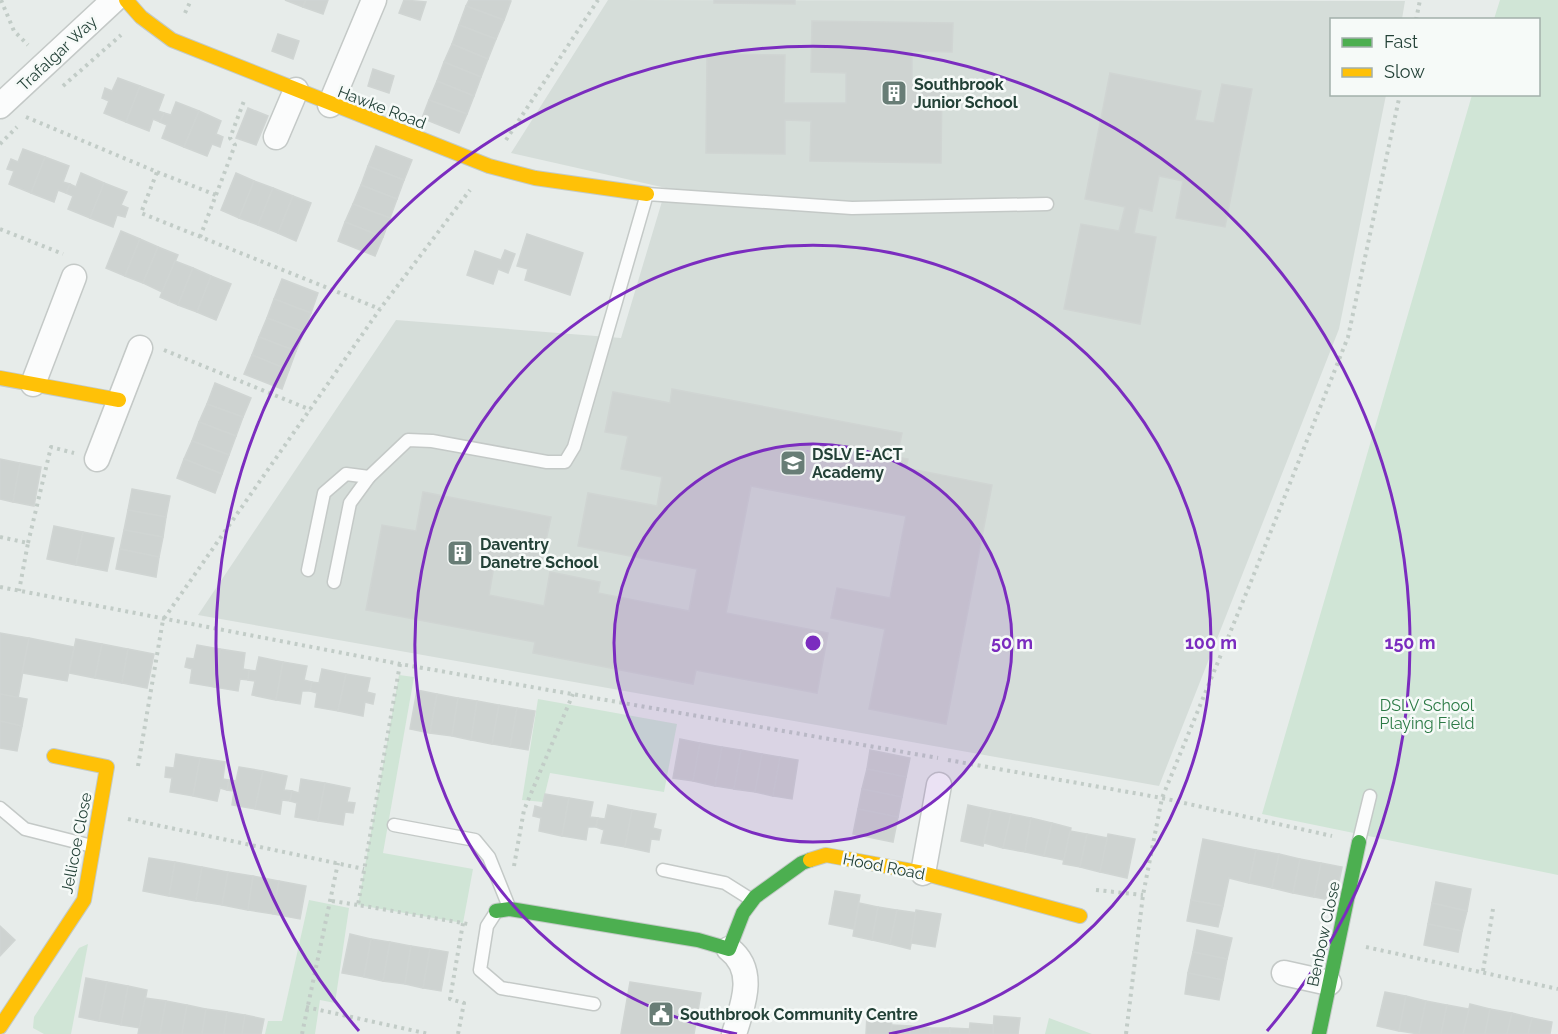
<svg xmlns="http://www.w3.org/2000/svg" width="1558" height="1034" font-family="Raleway,sans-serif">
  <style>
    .built { fill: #d5ddd9 }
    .green { fill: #d0e5d6 }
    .building { fill: #ced3d1; stroke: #d0d5d3; stroke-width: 1.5 }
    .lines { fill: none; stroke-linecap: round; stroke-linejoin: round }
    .lane-casing { stroke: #c4c9c7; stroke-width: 15 }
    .street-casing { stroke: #c4c9c7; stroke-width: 27 }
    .fast-casing { stroke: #c3cac7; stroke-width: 16 }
    .slow-casing { stroke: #c3cac7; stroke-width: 16 }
    .path { stroke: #c2ccc7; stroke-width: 4; stroke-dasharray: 3 4.5; stroke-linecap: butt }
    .lane { stroke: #fbfcfc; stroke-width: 12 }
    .street { stroke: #fbfcfc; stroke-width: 24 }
    .fast { stroke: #4caf50; stroke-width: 14 }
    .slow { stroke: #ffc107; stroke-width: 14 }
    .ring { fill: none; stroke: #7b2cbf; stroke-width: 3 }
    .labels { text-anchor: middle; stroke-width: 5; stroke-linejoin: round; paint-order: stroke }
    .street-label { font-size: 16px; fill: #234137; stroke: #f6faf8 }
    .poi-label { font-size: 16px; font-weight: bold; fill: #234137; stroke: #f6faf8; text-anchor: start }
    .park-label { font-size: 16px; fill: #2b7a45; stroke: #f6faf8 }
    .centre { fill: #7b2cbf; stroke: #f6faf8; stroke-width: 3 }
    .ring-label { font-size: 18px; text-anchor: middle; font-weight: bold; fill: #7b2cbf; stroke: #f6faf8; stroke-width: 5; stroke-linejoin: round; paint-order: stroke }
  </style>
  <rect width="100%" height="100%" fill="#e7ecea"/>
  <polygon class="built" points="608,0 1405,1 1402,19 1332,20 1332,94 1386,95 1339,329 1159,786 198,615 396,320 621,338 666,188 511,153"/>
  <g class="green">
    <polygon points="1500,0 1558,0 1558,875 1262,814 1472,95 1538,94 1538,20 1494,19"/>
    <polygon points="399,675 414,677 383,853 473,869 463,923 358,905"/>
    <polygon points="538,699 677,724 664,792 550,773 543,802 522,800"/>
    <polygon points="309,900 349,908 335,1003 320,1000 315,1034 265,1034 268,1021 282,1021"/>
    <polygon points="88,944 71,1034 44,1034 33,1028 34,1017 79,948"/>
    <polygon points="1049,1018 1092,1034 1045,1034"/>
  </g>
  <g class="building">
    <polygon points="285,0 306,0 303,7"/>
    <polygon points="306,0 328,0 323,14 303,7"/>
    <polygon points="404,0 426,2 420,20 399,13"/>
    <polygon points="469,0 508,0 511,1 504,20 466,6"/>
    <polygon points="714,0 795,0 795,4 714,3"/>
    <polygon points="466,6 504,20 496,39 459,25"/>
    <polygon points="812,21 953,23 952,52 912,51 912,82 942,83 941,163 810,161 811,121 785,120 785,154 706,153 707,54 785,55 784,103 846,103 846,73 811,72"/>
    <polygon points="459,25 496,39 488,59 452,44"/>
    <polygon points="278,34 299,41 293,59 272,51"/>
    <polygon points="452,44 488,59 481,77 444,62"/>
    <polygon points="444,62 481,77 474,96 437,81"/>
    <polygon points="373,69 394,76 389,93 368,86"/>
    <polygon points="1110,73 1201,91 1195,120 1214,123 1222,84 1252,89 1225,227 1176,218 1183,181 1159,176 1152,211 1139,208 1134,233 1156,237 1140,324 1064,309 1081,224 1119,231 1125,207 1085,199"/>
    <polygon points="118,78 140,86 126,122 104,113 109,101 102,98 105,88 112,91"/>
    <polygon points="437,81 474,96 467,114 429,100"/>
    <polygon points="140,86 164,95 158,111 164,113 160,122 153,119 149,131 126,122"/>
    <polygon points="429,100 467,114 459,133 422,118"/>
    <polygon points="176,102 199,111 184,147 162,138 167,125 160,122 164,113 171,115"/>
    <polygon points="248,108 268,116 256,145 236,138"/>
    <polygon points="199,111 221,121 216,134 223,137 220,147 212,144 207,156 184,147"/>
    <polygon points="376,146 412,160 404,180 368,166"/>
    <polygon points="23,149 45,157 31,193 9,184 14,171 7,169 11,159 18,162"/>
    <polygon points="45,157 69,166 63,182 70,184 66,193 58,190 54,202 31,193"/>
    <polygon points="368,166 404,180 397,199 361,185"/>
    <polygon points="81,173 104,183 90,218 68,209 73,196 66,193 70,184 76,187"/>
    <polygon points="236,173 254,181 239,218 221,210"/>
    <polygon points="254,181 273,188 258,225 239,218"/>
    <polygon points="104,183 127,192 121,205 128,208 125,217 117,215 113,227 90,218"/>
    <polygon points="361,185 397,199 390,218 353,204"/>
    <polygon points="273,188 293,196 278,233 258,225"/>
    <polygon points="293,196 311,203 296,241 278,233"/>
    <polygon points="353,204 390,218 383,237 345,222"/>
    <polygon points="345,222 383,237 375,256 338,241"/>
    <polygon points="121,231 140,239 125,276 106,268"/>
    <polygon points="527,234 583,253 570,295 525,280 528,269 517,266"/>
    <polygon points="140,239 158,247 143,283 125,276"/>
    <polygon points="158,247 178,255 162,292 143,283"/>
    <polygon points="505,250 515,254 508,273 498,269 493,284 467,275 475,251 501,260"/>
    <polygon points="175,261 193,268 178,305 160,297"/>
    <polygon points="193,268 211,276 197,312 178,305"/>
    <polygon points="211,276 231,284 216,320 197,312"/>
    <polygon points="282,279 318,293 311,313 274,299"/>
    <polygon points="274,299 311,313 304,332 267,318"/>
    <polygon points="267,318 304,332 296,351 259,337"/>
    <polygon points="259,337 296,351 289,370 252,355"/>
    <polygon points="252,355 289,370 282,389 244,374"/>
    <polygon points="215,383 251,398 243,417 207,404"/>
    <polygon points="672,389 902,433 897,457 908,459 906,468 992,485 946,724 869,709 885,629 831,618 837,588 890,598 906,516 751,486 726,613 828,633 817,693 696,670 693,684 533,653 535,642 366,610 382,525 416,531 423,492 551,517 540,569 495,560 489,595 544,606 550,572 600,582 598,593 689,611 697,569 578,546 588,493 657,506 662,477 621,469 628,436 605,432 613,392 670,403"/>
    <polygon points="207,404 243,417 236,436 199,422"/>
    <polygon points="199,422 236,436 229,455 192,441"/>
    <polygon points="192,441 229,455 222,474 184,459"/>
    <polygon points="0,459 20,463 13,502 0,499"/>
    <polygon points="184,459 222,474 215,493 177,478"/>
    <polygon points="20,463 41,467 34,506 13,502"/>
    <polygon points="132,489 170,496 166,517 128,510"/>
    <polygon points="128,510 166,517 163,537 124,530"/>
    <polygon points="54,526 83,532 76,565 47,559"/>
    <polygon points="124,530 163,537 159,557 120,549"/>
    <polygon points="83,532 114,538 107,571 76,565"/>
    <polygon points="120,549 159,557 156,577 116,569"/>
    <polygon points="0,633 29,638 18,698 0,694"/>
    <polygon points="29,638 74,647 67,681 22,673"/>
    <polygon points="76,639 102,644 95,678 69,673"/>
    <polygon points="102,644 128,649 122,683 95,678"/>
    <polygon points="197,645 220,649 214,687 190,683 192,669 185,667 187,658 194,659"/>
    <polygon points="128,649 154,654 147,688 122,683"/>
    <polygon points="220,649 245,653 243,669 249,670 248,680 240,679 238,691 214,687"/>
    <polygon points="259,657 283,662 276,700 252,695 255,681 248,680 249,670 256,671"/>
    <polygon points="283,662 307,666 304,680 312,682 310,691 302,691 300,704 276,700"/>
    <polygon points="322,669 346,674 338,711 315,707 317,693 310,691 312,682 319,683"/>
    <polygon points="346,674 370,678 367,692 375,694 373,704 365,702 363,716 338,711"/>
    <polygon points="417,690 437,694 430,733 410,729"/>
    <polygon points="0,694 27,699 22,726 0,721"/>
    <polygon points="437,694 458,698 452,736 430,733"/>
    <polygon points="458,698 477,701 471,740 452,736"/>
    <polygon points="477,701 499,705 492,744 471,740"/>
    <polygon points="499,705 517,708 510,747 492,744"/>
    <polygon points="517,708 535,711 528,750 510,747"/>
    <polygon points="0,721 22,726 17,751 0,748"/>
    <polygon points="680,739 700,743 693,781 673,778"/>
    <polygon points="700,743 722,747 715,786 693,781"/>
    <polygon points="722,747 741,750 734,789 715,786"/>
    <polygon points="741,750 762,754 755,792 734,789"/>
    <polygon points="870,750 910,758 906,777 867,769"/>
    <polygon points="176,754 200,758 193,796 170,792 172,778 165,777 166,767 174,768"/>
    <polygon points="762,754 780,757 773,796 755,792"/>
    <polygon points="780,757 798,760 792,799 773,796"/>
    <polygon points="200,758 225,762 223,779 229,780 227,790 220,788 217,801 193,796"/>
    <polygon points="239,767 263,771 255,809 232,805 234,791 227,790 229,780 236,781"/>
    <polygon points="867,769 906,777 902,797 862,789"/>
    <polygon points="263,771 287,776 284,790 292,791 290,801 282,800 280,814 255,809"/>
    <polygon points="301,779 325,783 318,821 295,817 297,803 290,801 292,791 299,793"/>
    <polygon points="325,783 350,788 347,802 355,803 353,813 345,812 343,825 318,821"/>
    <polygon points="862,789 902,797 898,817 858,809"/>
    <polygon points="545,794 569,798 562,836 539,831 541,818 533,816 535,806 542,808"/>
    <polygon points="569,798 593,802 590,817 598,818 596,827 588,827 586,840 562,836"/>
    <polygon points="608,805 632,810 625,847 601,843 604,830 596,827 598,818 605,819"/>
    <polygon points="968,805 991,810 983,846 961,841"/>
    <polygon points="858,809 898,817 893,842 853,834"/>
    <polygon points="632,810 656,814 653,828 661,830 659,840 651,839 649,852 625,847"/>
    <polygon points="991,810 1011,814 1003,848 984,843"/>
    <polygon points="1011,814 1031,818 1025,852 1003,848"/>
    <polygon points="1031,818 1052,823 1044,856 1025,852"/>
    <polygon points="1052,823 1071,828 1064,860 1044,856"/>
    <polygon points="1070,831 1087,834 1080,867 1063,864"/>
    <polygon points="1087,834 1108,838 1100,872 1080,867"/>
    <polygon points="1108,834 1135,839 1127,878 1100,872"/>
    <polygon points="1203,839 1256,850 1249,883 1229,878 1223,906 1191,900"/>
    <polygon points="1256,850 1279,854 1272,888 1249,883"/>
    <polygon points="1279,854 1300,859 1293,893 1272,888"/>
    <polygon points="149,858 175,862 169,896 143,891"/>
    <polygon points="1300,859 1321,863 1314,897 1293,893"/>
    <polygon points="175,862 202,867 196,901 169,896"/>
    <polygon points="1321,863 1342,867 1335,901 1314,897"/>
    <polygon points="202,867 228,872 222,905 196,901"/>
    <polygon points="228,872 253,876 248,910 222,905"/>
    <polygon points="253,876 279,881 273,914 248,910"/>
    <polygon points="279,881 306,886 300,919 273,914"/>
    <polygon points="1436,882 1471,889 1467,911 1432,903"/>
    <polygon points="835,891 860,895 854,929 829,924"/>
    <polygon points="1191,900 1223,906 1218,927 1187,921"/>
    <polygon points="859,903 878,907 872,940 853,936"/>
    <polygon points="1432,903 1467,911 1462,931 1428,924"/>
    <polygon points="878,907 897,910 890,944 872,940"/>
    <polygon points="897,910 917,913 910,949 890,944"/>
    <polygon points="916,910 941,914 935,947 911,943"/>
    <polygon points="1428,924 1462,931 1458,952 1424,945"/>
    <polygon points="0,926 15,940 0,956"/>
    <polygon points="1197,930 1232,938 1227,959 1193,952"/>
    <polygon points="350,934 371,939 364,977 342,973"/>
    <polygon points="371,939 390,942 383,981 364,977"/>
    <polygon points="390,942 411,946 405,984 383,981"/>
    <polygon points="411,946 430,949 423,988 405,984"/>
    <polygon points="430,949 448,952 441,991 423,988"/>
    <polygon points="1193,952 1227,959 1223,980 1188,973"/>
    <polygon points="1188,973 1223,980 1219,1000 1185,994"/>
    <polygon points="86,978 107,982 99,1021 79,1017"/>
    <polygon points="107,982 128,986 121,1025 99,1021"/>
    <polygon points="630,982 701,993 694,1034 621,1034"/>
    <polygon points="128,986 147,990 140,1028 121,1025"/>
    <polygon points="1385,992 1406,996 1399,1031 1377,1026"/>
    <polygon points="1406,996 1426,1001 1419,1034 1399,1031"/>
    <polygon points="145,998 166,1001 160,1034 138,1034"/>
    <polygon points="166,1001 187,1005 182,1034 160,1034"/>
    <polygon points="1426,1001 1447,1005 1441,1034 1419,1034"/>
    <polygon points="1470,1004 1490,1009 1485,1034 1463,1034"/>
    <polygon points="187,1005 206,1009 202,1034 182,1034"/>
    <polygon points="1447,1005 1469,1009 1463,1034 1441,1034"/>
    <polygon points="206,1009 227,1012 224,1034 202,1034"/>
    <polygon points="1490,1009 1512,1013 1507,1034 1485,1034"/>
    <polygon points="227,1012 245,1015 242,1034 224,1034"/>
    <polygon points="1512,1013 1532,1018 1528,1034 1507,1034"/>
    <polygon points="245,1015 264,1019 261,1034 242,1034"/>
    <polygon points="867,1015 892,1017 891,1034 866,1034"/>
    <polygon points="994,1016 1020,1018 1018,1034 993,1034"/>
    <polygon points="1532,1018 1552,1022 1550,1034 1528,1034"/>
    <polygon points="970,1023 993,1025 993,1034 969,1034"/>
    <polygon points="892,1025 911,1026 910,1034 891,1034"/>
    <polygon points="911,1026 930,1028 930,1034 910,1034"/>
    <rect x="930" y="1028" width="20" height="6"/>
    <polygon points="950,1028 970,1029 969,1034 950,1034"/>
  </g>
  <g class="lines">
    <g class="lane-casing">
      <g id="lane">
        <polyline points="308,570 324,493 346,474 369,477 408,440 432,441 547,462 565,462 574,447 647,194 852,208 1047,204"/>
        <polyline points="334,582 350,503 369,477"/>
        <polyline points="0,808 25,829 92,846"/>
        <polyline points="394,825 475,840 489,857 509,907"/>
        <polyline points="1359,841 1370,796"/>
        <polyline points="663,870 725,883 752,900"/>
        <polyline points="496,912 487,926 480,970 501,988 594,1004"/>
      </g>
    </g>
    <g class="street-casing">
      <g id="street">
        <polyline points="330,105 374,0"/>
        <polyline points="0,106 114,0"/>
        <polyline points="276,137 296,90"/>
        <polyline points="33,384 74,277"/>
        <polyline points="97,459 140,348"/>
        <polyline points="923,873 939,785"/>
        <path d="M729 949C757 970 743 1005 734 1034"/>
        <polyline points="1284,973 1329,983"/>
      </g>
    </g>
    <g class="fast-casing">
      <g id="fast">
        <polyline points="496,911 510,909 698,940 729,949 743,913 755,897 802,863 810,860"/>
        <polyline points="1319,1034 1359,842"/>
      </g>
    </g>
    <g class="slow-casing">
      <g id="slow">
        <polyline points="126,0 141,17 172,40 489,166 535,178 647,194"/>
        <polyline points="0,378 119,400"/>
        <polyline points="810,860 826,855 923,873 1080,916"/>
        <polyline points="0,1027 84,900 107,767 54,756"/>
      </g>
    </g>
    <g class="path">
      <polyline points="1,0 14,31 28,45"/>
      <polyline points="185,13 191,0"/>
      <polyline points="1416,20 1420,0"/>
      <polyline points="63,86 121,35"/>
      <polyline points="26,117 157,172 141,213 380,309"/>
      <polyline points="506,140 598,0"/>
      <polyline points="0,144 17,127"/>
      <polyline points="157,172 216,195"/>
      <polyline points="0,229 63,254"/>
      <polyline points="200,237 235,145 230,138 244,101"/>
      <polyline points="164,350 311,410"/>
      <polyline points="0,537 28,543 19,591"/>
      <polyline points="28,543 51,447 74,453"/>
      <polyline points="0,587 400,664 938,758"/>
      <polyline points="400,664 358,905 468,924"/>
      <polyline points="948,760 1162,798 1332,836"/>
      <polyline points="138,766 163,620 380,309 470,190"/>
      <polyline points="128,819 364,869"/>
      <polyline points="514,866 524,810 573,694"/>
      <polyline points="1096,890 1143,895"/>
      <polyline points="332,901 358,905"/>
      <polyline points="1366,947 1558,989"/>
      <polyline points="1483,971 1493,909"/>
      <polyline points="306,1007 429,1034"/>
      <polyline points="302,1034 338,863"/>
      <polyline points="458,1034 464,1003 450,999 463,923"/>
      <polyline points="1126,1034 1143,895 1162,798 1250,584 1348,337 1400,94"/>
    </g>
    <use href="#lane" class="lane"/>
    <use href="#street" class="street"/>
    <use href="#fast" class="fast"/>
    <use href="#slow" class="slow"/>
  </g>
  <circle cx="813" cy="643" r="199" fill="#7b2cbf" fill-opacity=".12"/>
  <g class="ring">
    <circle cx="813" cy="643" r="199"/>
    <path d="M737 1034A398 398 0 1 1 889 1034"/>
    <path d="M359 1031A597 597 0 1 1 1267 1031"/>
  </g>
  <defs>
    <g id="building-square" transform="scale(1.35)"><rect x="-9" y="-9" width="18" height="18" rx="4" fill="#687d76" stroke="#f6faf8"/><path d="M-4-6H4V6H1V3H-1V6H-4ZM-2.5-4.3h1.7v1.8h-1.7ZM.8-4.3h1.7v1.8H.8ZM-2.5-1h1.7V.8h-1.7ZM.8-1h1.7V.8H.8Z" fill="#fff"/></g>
    <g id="school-square" transform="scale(1.35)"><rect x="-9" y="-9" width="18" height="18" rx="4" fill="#687d76" stroke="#f6faf8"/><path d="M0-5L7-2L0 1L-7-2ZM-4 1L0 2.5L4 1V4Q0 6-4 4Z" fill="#fff"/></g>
    <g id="civic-square" transform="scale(1.35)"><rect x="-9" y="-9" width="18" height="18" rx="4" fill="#687d76" stroke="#f6faf8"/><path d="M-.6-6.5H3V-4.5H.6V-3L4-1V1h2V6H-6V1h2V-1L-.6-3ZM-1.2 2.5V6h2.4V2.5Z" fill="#fff"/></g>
  </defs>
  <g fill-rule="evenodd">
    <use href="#building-square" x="894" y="93"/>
    <use href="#school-square" x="793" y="463"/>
    <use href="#building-square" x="460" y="553"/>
    <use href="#civic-square" x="661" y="1014"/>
  </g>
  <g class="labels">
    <g class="street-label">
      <text transform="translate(57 53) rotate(-43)" y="6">Trafalgar Way</text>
      <text transform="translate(382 107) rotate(21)" y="6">Hawke Road</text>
      <text transform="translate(76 843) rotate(-79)" y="6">Jellicoe Close</text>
      <text transform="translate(884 866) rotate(11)" y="6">Hood Road</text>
      <text transform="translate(1323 934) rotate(-78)" y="6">Benbow Close</text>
    </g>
    <g class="poi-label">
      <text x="914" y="90">Southbrook<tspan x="914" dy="18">Junior School</tspan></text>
      <text x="812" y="460">DSLV E-ACT<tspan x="812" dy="18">Academy</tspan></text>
      <text x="480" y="550">Daventry<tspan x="480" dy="18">Danetre School</tspan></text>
      <text x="680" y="1020">Southbrook Community Centre</text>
    </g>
    <g class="park-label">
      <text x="1427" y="711">DSLV School<tspan x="1427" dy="18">Playing Field</tspan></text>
    </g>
  </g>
  <circle cx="813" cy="643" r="9" class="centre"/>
  <g class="ring-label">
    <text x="1012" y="649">50 m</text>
    <text x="1211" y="649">100 m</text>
    <text x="1410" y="649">150 m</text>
  </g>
  <rect x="1330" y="18" width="210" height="78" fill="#f6faf8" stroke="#a2b0ab" stroke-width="1.5"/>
  <rect x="1342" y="38" width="30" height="9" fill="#4caf50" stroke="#a2b0ab" stroke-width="1.5"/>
  <text x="1384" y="48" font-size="18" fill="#234137">Fast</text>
  <rect x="1342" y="68" width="30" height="9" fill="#ffc107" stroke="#a2b0ab" stroke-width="1.5"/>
  <text x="1384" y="78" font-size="18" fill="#234137">Slow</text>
</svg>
